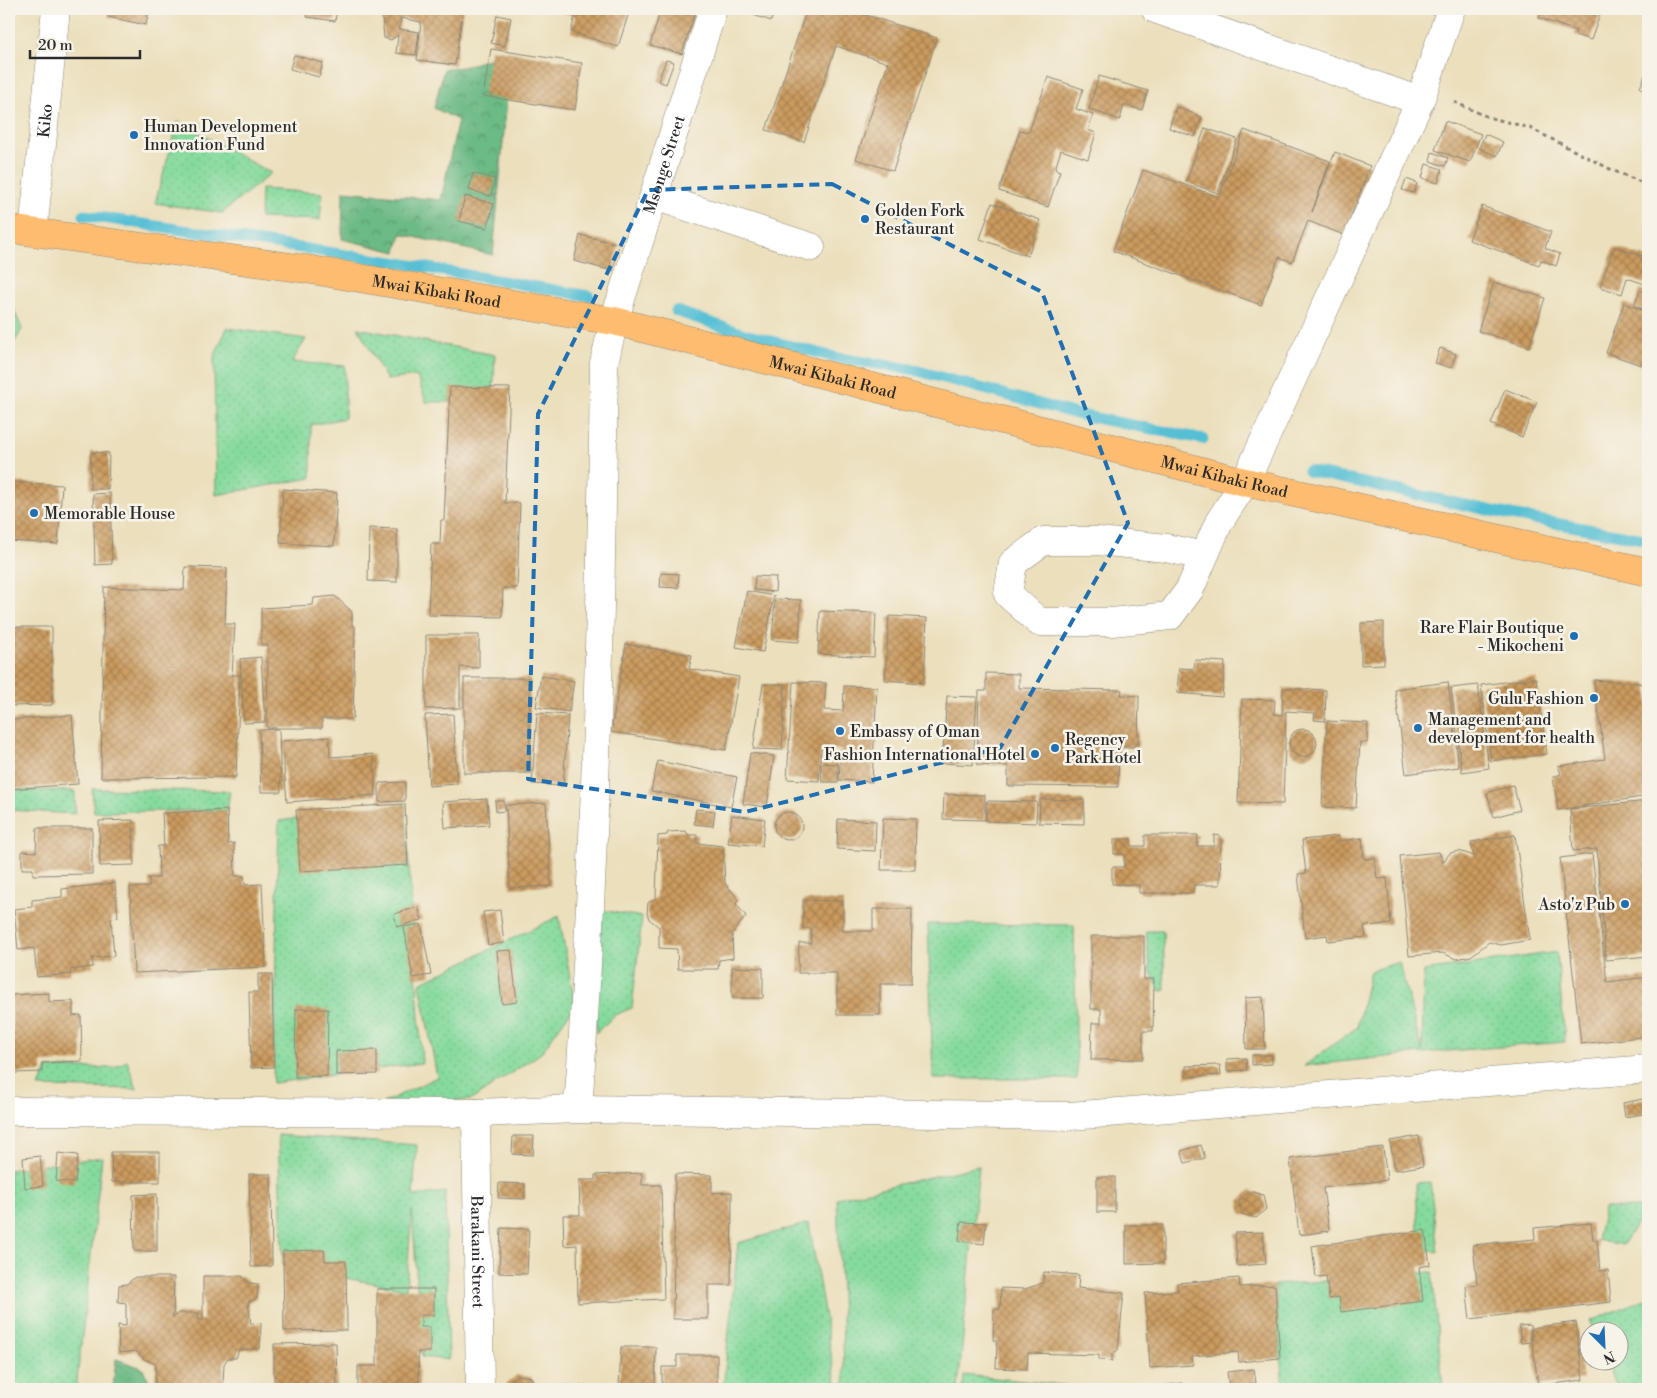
<svg xmlns="http://www.w3.org/2000/svg" width="1657" height="1398" font-family="'Libre Bodoni',serif">
  <style>
    .grass { fill: url(#grass-dots); stroke: #588264 }
    .forest { fill: url(#forest-crowns); stroke: #4c7258 }
    .lines { fill: none; stroke-linecap: round; stroke-linejoin: round }
    .stream { stroke: #57bfd4; stroke-width: 11 }
    .building { fill: url(#building-cross-hatch) }
    .minor-casing { stroke: #8b8574; stroke-width: 29 }
    .major-casing { stroke: #8b8574; stroke-width: 29 }
    .path { stroke: #8b8574; stroke-width: 3; stroke-dasharray: 4 4; stroke-linecap: butt }
    .minor { stroke: #fff; stroke-width: 28 }
    .major { stroke: #febc70; stroke-width: 28 }
    .marked { fill: none; stroke: #1f6fb2; stroke-width: 4; stroke-dasharray: 10 6; stroke-linejoin: round }
    .poi-dot { fill: #1f6fb2; stroke: #f7f3e8; stroke-width: 2 }
    .labels { text-anchor: middle; stroke-width: 5; stroke-linejoin: round; paint-order: stroke }
    .street-label { font-size: 16px; fill: #2b2b2b; stroke: #f7f3e8 }
    .poi-label { font-size: 16px; fill: #2b2b2b; stroke: #f7f3e8; text-anchor: start }
  </style>
  <defs>
    <pattern id="grass-dots" width="8" height="8" patternUnits="userSpaceOnUse" patternTransform="scale(1.25)"><rect width="8" height="8" fill="#85da9d"/><path d="M2 2h.1M6 6h.1" fill="none" stroke="#73bb87" stroke-width="1.8" stroke-linecap="round"/></pattern>
    <pattern id="forest-crowns" width="20" height="18" patternUnits="userSpaceOnUse" patternTransform="scale(1.25)"><rect width="20" height="18" fill="#6cba84"/><path d="M2 6a3 3 0 1 1 6 0M12 15a3 3 0 1 1 6 0" fill="none" stroke="#59976c"/></pattern>
    <pattern id="building-cross-hatch" width="8" height="8" patternUnits="userSpaceOnUse" patternTransform="scale(1.25)"><rect width="8" height="8" fill="#cb9b5f"/><path d="M0 0l8 8M0 8l8-8" fill="none" stroke="#a57f4f"/></pattern>
  </defs>
  <rect width="100%" height="100%" fill="#f7f3e8"/>
  <filter id="ink" filterUnits="userSpaceOnUse"><feTurbulence type="fractalNoise" baseFrequency=".02" numOctaves="2"/><feDisplacementMap in="SourceGraphic" scale="10" xChannelSelector="R" yChannelSelector="G"/><feConvolveMatrix kernelMatrix="1 2 1 2 8 2 1 2 1" color-interpolation-filters="sRGB"/></filter>
  <filter id="wash" filterUnits="userSpaceOnUse"><feTurbulence type="fractalNoise" baseFrequency=".0096" numOctaves="4" result="noise"/><feDisplacementMap in="SourceGraphic" scale="20" xChannelSelector="R" yChannelSelector="G"/><feGaussianBlur stdDeviation="1.12" result="paint"/><feColorMatrix in="noise" values="0 0 0 0 0 0 0 0 0 0 0 0 0 0 0 0 0 1.4 0 .05"/><feComposite in="paint" operator="in"/></filter>
  <g filter="url(#wash)">
    <rect width="100%" height="100%" fill="#ebdfbc"/>
    <g class="grass">
      <polygon points="178,122 179,122 271,173 222,213 155,203"/>
      <polygon points="261,189 322,193 320,220 260,218"/>
      <polygon points="9,298 22,329 9,352"/>
      <polygon points="227,328 306,339 292,362 345,366 345,418 311,425 311,478 216,495 214,357"/>
      <polygon points="358,328 495,355 493,402 426,402 417,376 387,380"/>
      <polygon points="92,789 230,791 227,810 94,812"/>
      <polygon points="9,790 75,791 75,814 9,810"/>
      <polygon points="405,804 422,1063 273,1083 279,821"/>
      <polygon points="595,909 642,917 632,1008 615,1015 596,1033"/>
      <polygon points="559,916 575,1005 541,1053 471,1100 383,1103 437,1077 420,983"/>
      <polygon points="928,924 1074,925 1077,1079 933,1079"/>
      <polygon points="1146,931 1163,931 1165,991 1159,990 1150,969"/>
      <polygon points="1557,952 1565,1042 1422,1053 1304,1066 1357,1027 1370,971 1399,962 1422,1051 1424,971"/>
      <polygon points="127,1061 137,1089 39,1087 47,1068 113,1068"/>
      <polygon points="278,1135 417,1145 413,1196 445,1192 449,1360 422,1357 412,1210 406,1289 283,1267"/>
      <polygon points="102,1157 76,1389 9,1389 9,1170"/>
      <polygon points="979,1166 958,1389 845,1389 837,1198"/>
      <polygon points="1430,1182 1438,1252 1419,1250 1416,1183"/>
      <polygon points="1604,1208 1646,1208 1623,1245 1597,1240"/>
      <polygon points="809,1223 837,1389 723,1389 738,1243"/>
      <polygon points="1432,1272 1443,1388 1283,1389 1275,1285"/>
      <polygon points="1648,1298 1648,1387 1618,1389 1606,1361 1620,1360 1620,1330 1594,1330 1590,1321"/>
      <polygon points="964,1375 1072,1386 1071,1389 963,1389"/>
    </g>
    <g class="forest">
      <polygon points="511,52 493,255 401,234 396,252 342,239 343,191 441,200 458,120 434,108 444,69 463,67"/>
      <polygon points="116,1359 142,1368 154,1389 113,1389"/>
    </g>
    <g class="lines">
      <g class="stream">
        <polyline points="84,215 399,263 589,296"/>
        <polyline points="676,311 744,334 838,358 911,369 1080,415 1203,439"/>
        <polyline points="1308,471 1511,515 1648,540"/>
      </g>
    </g>
    <g id="blocks">
      <g class="building">
        <polygon points="110,9 149,9 146,25 108,17"/>
        <polygon points="308,9 337,9 335,21 307,17"/>
        <polygon points="347,9 463,9 455,65 417,60 421,22 401,18 399,29 419,32 416,55 396,53 398,35 391,40 384,38 382,16"/>
        <polygon points="552,9 630,9 618,47 571,32 575,16"/>
        <polygon points="661,9 696,9 682,54 650,45"/>
        <polygon points="746,9 775,9 771,21 745,12"/>
        <polygon points="807,9 848,9 937,38 893,171 856,159 888,63 836,46 804,142 766,130"/>
        <polygon points="1542,9 1597,9 1601,11 1591,40 1575,35 1576,31 1539,18"/>
        <polygon points="497,15 511,18 505,46 491,43"/>
        <polygon points="491,49 582,63 575,110 483,96"/>
        <polygon points="294,55 323,63 319,77 290,69"/>
        <polygon points="666,60 674,62 666,84 658,81"/>
        <polygon points="1648,67 1648,91 1640,88"/>
        <polygon points="1099,76 1148,91 1142,110 1124,105 1120,120 1089,109"/>
        <polygon points="1048,77 1083,89 1076,109 1093,115 1088,130 1096,133 1088,159 1061,150 1055,169 1060,171 1048,207 999,191 1020,130 1029,132"/>
        <polygon points="1176,107 1202,117 1195,137 1169,128"/>
        <polygon points="1445,121 1481,134 1470,162 1435,150"/>
        <polygon points="1205,128 1237,139 1218,193 1186,182"/>
        <polygon points="1244,130 1330,161 1312,212 1335,152 1370,166 1344,235 1308,221 1292,262 1279,257 1261,305 1113,251 1143,170 1219,197"/>
        <polygon points="1485,134 1503,142 1497,156 1479,148"/>
        <polygon points="1432,152 1448,158 1445,166 1430,161"/>
        <polygon points="1426,164 1442,169 1438,183 1422,178"/>
        <polygon points="473,173 495,179 491,196 469,190"/>
        <polygon points="1406,179 1417,183 1414,193 1402,190"/>
        <polygon points="465,196 494,204 487,228 459,221"/>
        <polygon points="992,203 1040,220 1028,256 980,239"/>
        <polygon points="1482,206 1551,232 1545,248 1560,254 1556,266 1541,260 1539,265 1469,240"/>
        <polygon points="580,235 619,244 613,271 574,261"/>
        <polygon points="1614,247 1648,258 1648,274 1645,284 1627,278 1622,294 1600,287"/>
        <polygon points="1494,282 1545,298 1529,347 1478,331"/>
        <polygon points="1640,290 1648,293 1648,311 1634,306"/>
        <polygon points="1624,303 1648,312 1648,346 1641,365 1606,353"/>
        <polygon points="1440,348 1456,354 1451,368 1435,363"/>
        <polygon points="450,387 510,388 505,503 520,503 517,588 503,588 502,617 428,615 431,544 440,544 441,520 444,520"/>
        <polygon points="1505,389 1537,402 1522,437 1491,424"/>
        <polygon points="91,452 109,453 108,489 90,489"/>
        <polygon points="9,482 62,485 58,544 9,541"/>
        <polygon points="283,489 337,493 334,546 280,543"/>
        <polygon points="110,493 112,564 95,565 93,494"/>
        <polygon points="369,528 397,529 397,582 368,581"/>
        <polygon points="185,567 227,568 225,624 235,624 232,675 240,675 236,777 101,778 104,587 184,590"/>
        <polygon points="661,573 679,574 678,588 660,587"/>
        <polygon points="755,576 776,577 775,592 754,590"/>
        <polygon points="747,591 774,596 763,652 736,647"/>
        <polygon points="335,596 352,612 352,626 355,627 353,719 322,719 322,728 267,728 268,645 261,645 261,608 313,605 314,598"/>
        <polygon points="775,599 801,600 799,642 772,640"/>
        <polygon points="820,611 876,613 874,657 818,654"/>
        <polygon points="889,616 927,618 924,683 885,680"/>
        <polygon points="1384,622 1384,664 1361,665 1361,623"/>
        <polygon points="9,627 52,627 52,705 9,706"/>
        <polygon points="426,635 479,635 479,668 460,667 460,708 426,709"/>
        <polygon points="626,644 692,655 689,669 739,677 726,750 611,732"/>
        <polygon points="261,657 265,722 244,723 240,659"/>
        <polygon points="1195,660 1225,662 1222,697 1177,693 1179,668 1194,669"/>
        <polygon points="986,673 1019,674 1019,688 1122,690 1121,695 1139,696 1138,747 1119,747 1118,787 1008,786 1008,766 977,765 979,691 986,691"/>
        <polygon points="541,676 574,681 569,712 536,707"/>
        <rect x="464" y="678" width="66" height="95"/>
        <polygon points="1536,678 1547,754 1491,761 1481,685"/>
        <polygon points="1594,680 1648,684 1648,796 1558,810 1553,777 1561,774 1558,766 1605,759"/>
        <polygon points="793,682 826,683 824,710 843,711 844,686 877,687 872,782 839,780 841,750 823,749 821,749 819,781 787,779"/>
        <polygon points="1448,682 1459,767 1406,774 1395,689"/>
        <polygon points="763,684 785,684 782,750 753,749"/>
        <polygon points="1478,685 1489,768 1462,772 1451,688"/>
        <polygon points="1283,688 1326,690 1325,721 1314,720 1315,713 1286,711 1283,804 1238,803 1242,699 1275,700 1274,714 1282,715"/>
        <polygon points="947,696 977,697 973,765 942,763"/>
        <polygon points="537,713 568,715 563,786 532,784"/>
        <polygon points="453,714 457,784 429,786 425,715"/>
        <polygon points="72,715 78,784 9,789 9,720"/>
        <polygon points="1327,721 1368,723 1367,743 1360,742 1356,808 1322,807"/>
        <circle cx="1303" cy="743" r="14"/>
        <polygon points="279,729 281,792 261,792 259,730"/>
        <polygon points="329,737 330,757 373,754 376,795 287,802 282,741"/>
        <polygon points="750,753 774,756 767,807 743,804"/>
        <polygon points="658,761 737,777 731,807 651,791"/>
        <polygon points="821,763 838,764 838,782 822,782"/>
        <polygon points="405,782 405,801 379,802 379,783"/>
        <polygon points="1513,785 1520,810 1494,817 1487,793"/>
        <polygon points="944,794 985,795 985,820 943,819"/>
        <polygon points="487,799 489,825 445,828 443,802"/>
        <polygon points="1040,799 1084,800 1084,824 1039,823"/>
        <polygon points="495,801 504,801 505,811 496,812"/>
        <polygon points="987,801 1037,802 1036,823 986,821"/>
        <polygon points="1648,801 1648,956 1606,960 1597,849 1573,851 1570,809"/>
        <polygon points="546,803 551,886 510,888 506,805"/>
        <polygon points="405,804 408,865 300,871 296,810"/>
        <polygon points="696,809 715,811 713,826 694,824"/>
        <polygon points="227,810 228,844 234,843 235,876 244,876 245,885 262,884 266,967 134,973 130,887 149,887 149,878 159,878 158,846 164,846 162,813"/>
        <circle cx="788" cy="826" r="14"/>
        <polygon points="732,815 765,819 762,846 728,843"/>
        <polygon points="883,818 916,819 915,870 881,870"/>
        <polygon points="838,819 876,821 875,851 837,849"/>
        <polygon points="133,820 134,865 100,866 99,821"/>
        <polygon points="37,828 92,828 92,874 33,875 33,869 22,869 22,851 36,852"/>
        <polygon points="686,831 688,835 697,835 697,843 723,846 725,883 738,899 736,904 746,916 732,934 733,958 719,960 718,969 678,969 677,949 659,948 659,927 649,919 647,913 648,903 656,898 658,836 667,835 668,832"/>
        <polygon points="1145,835 1198,835 1197,846 1214,846 1214,835 1221,836 1220,885 1194,885 1193,893 1139,893 1139,885 1112,884 1112,867 1124,867 1124,854 1114,854 1114,839 1131,839 1131,846 1145,846"/>
        <polygon points="1515,835 1530,940 1501,945 1489,942 1471,956 1456,959 1443,953 1409,956 1400,856 1439,852 1443,862 1450,853 1459,851 1474,856 1471,842"/>
        <polygon points="1338,836 1339,841 1362,838 1364,859 1375,858 1377,879 1387,878 1391,924 1364,926 1366,937 1328,941 1327,935 1305,938 1298,874 1306,873 1302,840"/>
        <polygon points="1592,854 1607,982 1648,977 1648,1036 1581,1044 1560,858"/>
        <polygon points="115,883 118,917 111,918 114,956 92,958 93,967 70,970 71,974 37,977 34,948 18,950 14,909 32,907 32,900 62,897 62,889"/>
        <polygon points="803,900 843,901 843,931 873,931 873,909 912,909 911,984 880,984 880,1015 837,1015 837,973 798,973 799,943 811,943 811,928 803,928"/>
        <polygon points="418,907 422,920 397,927 394,914"/>
        <polygon points="500,910 504,943 488,945 483,912"/>
        <polygon points="421,924 431,975 413,978 404,927"/>
        <polygon points="1091,936 1144,936 1144,979 1154,979 1153,1031 1143,1031 1143,1059 1091,1060 1092,1023 1101,1023 1101,1009 1091,1009"/>
        <polygon points="511,950 517,1002 502,1004 497,951"/>
        <polygon points="732,967 763,968 763,998 732,998"/>
        <polygon points="258,974 272,974 274,1067 251,1068 249,992 258,992"/>
        <polygon points="49,993 49,1002 73,1001 73,1016 81,1015 82,1061 42,1063 42,1072 14,1073 11,995"/>
        <polygon points="1263,997 1265,1049 1246,1049 1245,998"/>
        <polygon points="296,1009 328,1009 327,1076 295,1077"/>
        <polygon points="377,1050 377,1074 336,1075 336,1051"/>
        <polygon points="1252,1055 1272,1055 1272,1064 1252,1065"/>
        <polygon points="1246,1058 1247,1070 1227,1071 1227,1059"/>
        <polygon points="1220,1065 1221,1075 1186,1077 1186,1066"/>
        <polygon points="1648,1098 1648,1113 1625,1117 1623,1103"/>
        <polygon points="513,1136 534,1136 533,1155 512,1154"/>
        <polygon points="1419,1136 1423,1166 1395,1170 1390,1141"/>
        <polygon points="1201,1145 1205,1158 1185,1163 1181,1151"/>
        <polygon points="1383,1147 1387,1180 1323,1188 1329,1231 1299,1235 1290,1159"/>
        <polygon points="111,1152 160,1152 160,1182 112,1182"/>
        <polygon points="58,1153 78,1155 75,1183 56,1181"/>
        <polygon points="40,1156 43,1186 25,1188 23,1158"/>
        <polygon points="642,1173 642,1185 661,1185 664,1299 578,1303 577,1245 564,1246 563,1215 580,1215 579,1180 595,1180 595,1175"/>
        <polygon points="249,1174 271,1174 272,1266 251,1267"/>
        <polygon points="675,1174 712,1175 712,1193 732,1192 731,1285 708,1285 708,1319 673,1319"/>
        <rect x="1097" y="1177" width="18" height="35"/>
        <polygon points="499,1183 525,1184 525,1199 498,1198"/>
        <polygon points="1250,1191 1263,1195 1266,1209 1256,1218 1242,1214 1239,1201"/>
        <polygon points="157,1194 157,1251 134,1251 133,1195"/>
        <polygon points="961,1222 986,1223 984,1244 959,1241"/>
        <polygon points="1591,1223 1593,1240 1597,1240 1600,1271 1608,1270 1611,1302 1470,1319 1466,1286 1477,1284 1473,1245 1535,1239 1534,1228"/>
        <polygon points="1126,1225 1163,1225 1163,1263 1126,1264"/>
        <polygon points="501,1228 529,1229 527,1274 499,1273"/>
        <polygon points="1425,1230 1430,1265 1419,1267 1423,1301 1341,1312 1339,1297 1329,1299 1326,1276 1316,1277 1312,1246"/>
        <polygon points="1263,1232 1266,1264 1237,1266 1235,1233"/>
        <polygon points="324,1250 325,1261 346,1261 347,1330 284,1331 283,1251"/>
        <polygon points="1044,1272 1079,1275 1078,1288 1124,1293 1118,1350 1112,1354 1112,1361 1099,1360 1099,1355 1028,1353 1027,1369 996,1368 997,1341 993,1340 994,1309 1000,1309 1001,1288 1025,1289 1043,1283"/>
        <polygon points="203,1276 242,1276 249,1283 258,1284 257,1298 248,1302 251,1324 261,1323 260,1348 239,1350 236,1358 228,1358 224,1364 223,1384 220,1389 159,1389 155,1386 156,1364 144,1359 136,1351 119,1353 118,1325 126,1326 126,1303 118,1302 119,1285 127,1284 135,1277 174,1277 173,1318 178,1313 198,1313 199,1320 203,1320"/>
        <polygon points="1239,1278 1240,1287 1275,1285 1280,1358 1239,1362 1238,1352 1192,1356 1193,1365 1150,1368 1145,1293 1178,1291 1177,1283"/>
        <polygon points="377,1289 434,1289 434,1315 421,1315 421,1327 430,1327 430,1352 418,1352 419,1389 358,1389 358,1366 377,1366"/>
        <polygon points="1576,1322 1583,1380 1538,1386 1531,1328"/>
        <polygon points="1530,1325 1531,1342 1521,1343 1519,1326"/>
        <polygon points="336,1343 337,1389 274,1389 274,1344"/>
        <polygon points="621,1347 656,1347 655,1389 564,1389 564,1385 619,1387"/>
        <polygon points="677,1355 717,1355 717,1389 662,1389 662,1367 677,1367"/>
        <polygon points="1254,1369 1256,1383 1229,1387 1227,1372"/>
        <polygon points="517,1375 531,1377 538,1389 506,1389 506,1384"/>
        <polygon points="1182,1383 1183,1389 1156,1389 1156,1387"/>
      </g>
    </g>
  </g>
  <g filter="url(#ink)">
    <use href="#blocks" fill-opacity="0" stroke="#8b8574" stroke-width="1"/>
    <g class="lines">
      <g class="minor-casing">
        <g id="minor">
          <polyline points="1155,9 1420,101"/>
          <polyline points="654,196 811,247"/>
          <path id="s1" d="M33 231 56 9"/>
          <polyline points="1204,556 1166,548 1098,541 1043,541 1013,563 1008,594 1039,622 1112,622 1170,616 1190,589 1219,522 1245,482 1420,101 1451,9"/>
          <path id="s2" d="M578 1109C596 860 601 612 604 363L614 321 713 9"/>
          <polyline points="9,1111 476,1113 578,1109 1070,1116 1648,1069"/>
          <path id="s3" d="M476 1113 480 1389"/>
        </g>
      </g>
      <g class="major-casing">
        <g id="major">
          <path id="s4" d="M9 229 306 269 614 321 1245 482 1648 572"/>
        </g>
      </g>
      <polyline class="path" points="1454,102 1488,117 1530,128 1612,170 1648,185"/>
      <use href="#minor" class="minor"/>
      <use href="#major" class="major"/>
    </g>
  </g>
  <path class="marked" d="M832 184 1042 292 1128 523 1000 748 745 812 528 779 538 414 648 190Z"/>
  <g class="poi-dot">
    <circle cx="134" cy="135" r="5"/>
    <circle cx="865" cy="219" r="5"/>
    <circle cx="34" cy="513" r="5"/>
    <circle cx="1574" cy="636" r="5"/>
    <circle cx="1594" cy="698" r="5"/>
    <circle cx="1418" cy="728" r="5"/>
    <circle cx="840" cy="731" r="5"/>
    <circle cx="1055" cy="748" r="5"/>
    <circle cx="1035" cy="754" r="5"/>
    <circle cx="1625" cy="904" r="5"/>
  </g>
  <g class="labels">
    <g class="street-label">
      <text dy="6" stroke="none"><textPath href="#s1" startOffset="111">Kiko</textPath></text>
      <text dy="6" stroke="none"><textPath href="#s2" startOffset="954">Msonge Street</textPath></text>
      <text dy="6" stroke="none"><textPath href="#s4" startOffset="432">Mwai Kibaki Road</textPath></text>
      <text dy="6" stroke="none"><textPath href="#s4" startOffset="838">Mwai Kibaki Road</textPath></text>
      <text dy="6" stroke="none"><textPath href="#s4" startOffset="1242">Mwai Kibaki Road</textPath></text>
      <text dy="6" stroke="none"><textPath href="#s3" startOffset="139">Barakani Street</textPath></text>
    </g>
    <g class="poi-label">
      <text x="144" y="132">Human Development<tspan x="144" dy="18">Innovation Fund</tspan></text>
      <text x="875" y="216">Golden Fork<tspan x="875" dy="18">Restaurant</tspan></text>
      <text x="44" y="519">Memorable House</text>
      <text x="1564" y="633" text-anchor="end">Rare Flair Boutique<tspan x="1564" dy="18">- Mikocheni</tspan></text>
      <text x="1584" y="704" text-anchor="end">Gulu Fashion</text>
      <text x="1428" y="725">Management and<tspan x="1428" dy="18">development for health</tspan></text>
      <text x="850" y="737">Embassy of Oman</text>
      <text x="1065" y="745">Regency<tspan x="1065" dy="18">Park Hotel</tspan></text>
      <text x="1025" y="760" text-anchor="end">Fashion International Hotel</text>
      <text x="1615" y="910" text-anchor="end">Asto'z Pub</text>
    </g>
  </g>
  <rect width="1657" height="1398" fill="none" stroke="#f7f3e8" stroke-width="30"/>
  <g transform="translate(1604 1346) rotate(156)"><circle r="24" fill="#f7f3e8" stroke="#a5a39c"/>
  <path d="M0-4L9 19L0 12L-9 19Z" fill="#1f6fb2"/>
  <text y="-8" font-size="14" font-weight="bold" text-anchor="middle" fill="#2b2b2b">N</text>
  </g>
  <path d="M30 50v8h110v-8" fill="none" stroke="#2b2b2b" stroke-width="2.5"/>
  <text x="38" y="50" font-size="15" fill="#2b2b2b" stroke="#f7f3e8" stroke-width="4" paint-order="stroke">20 m</text>
</svg>
